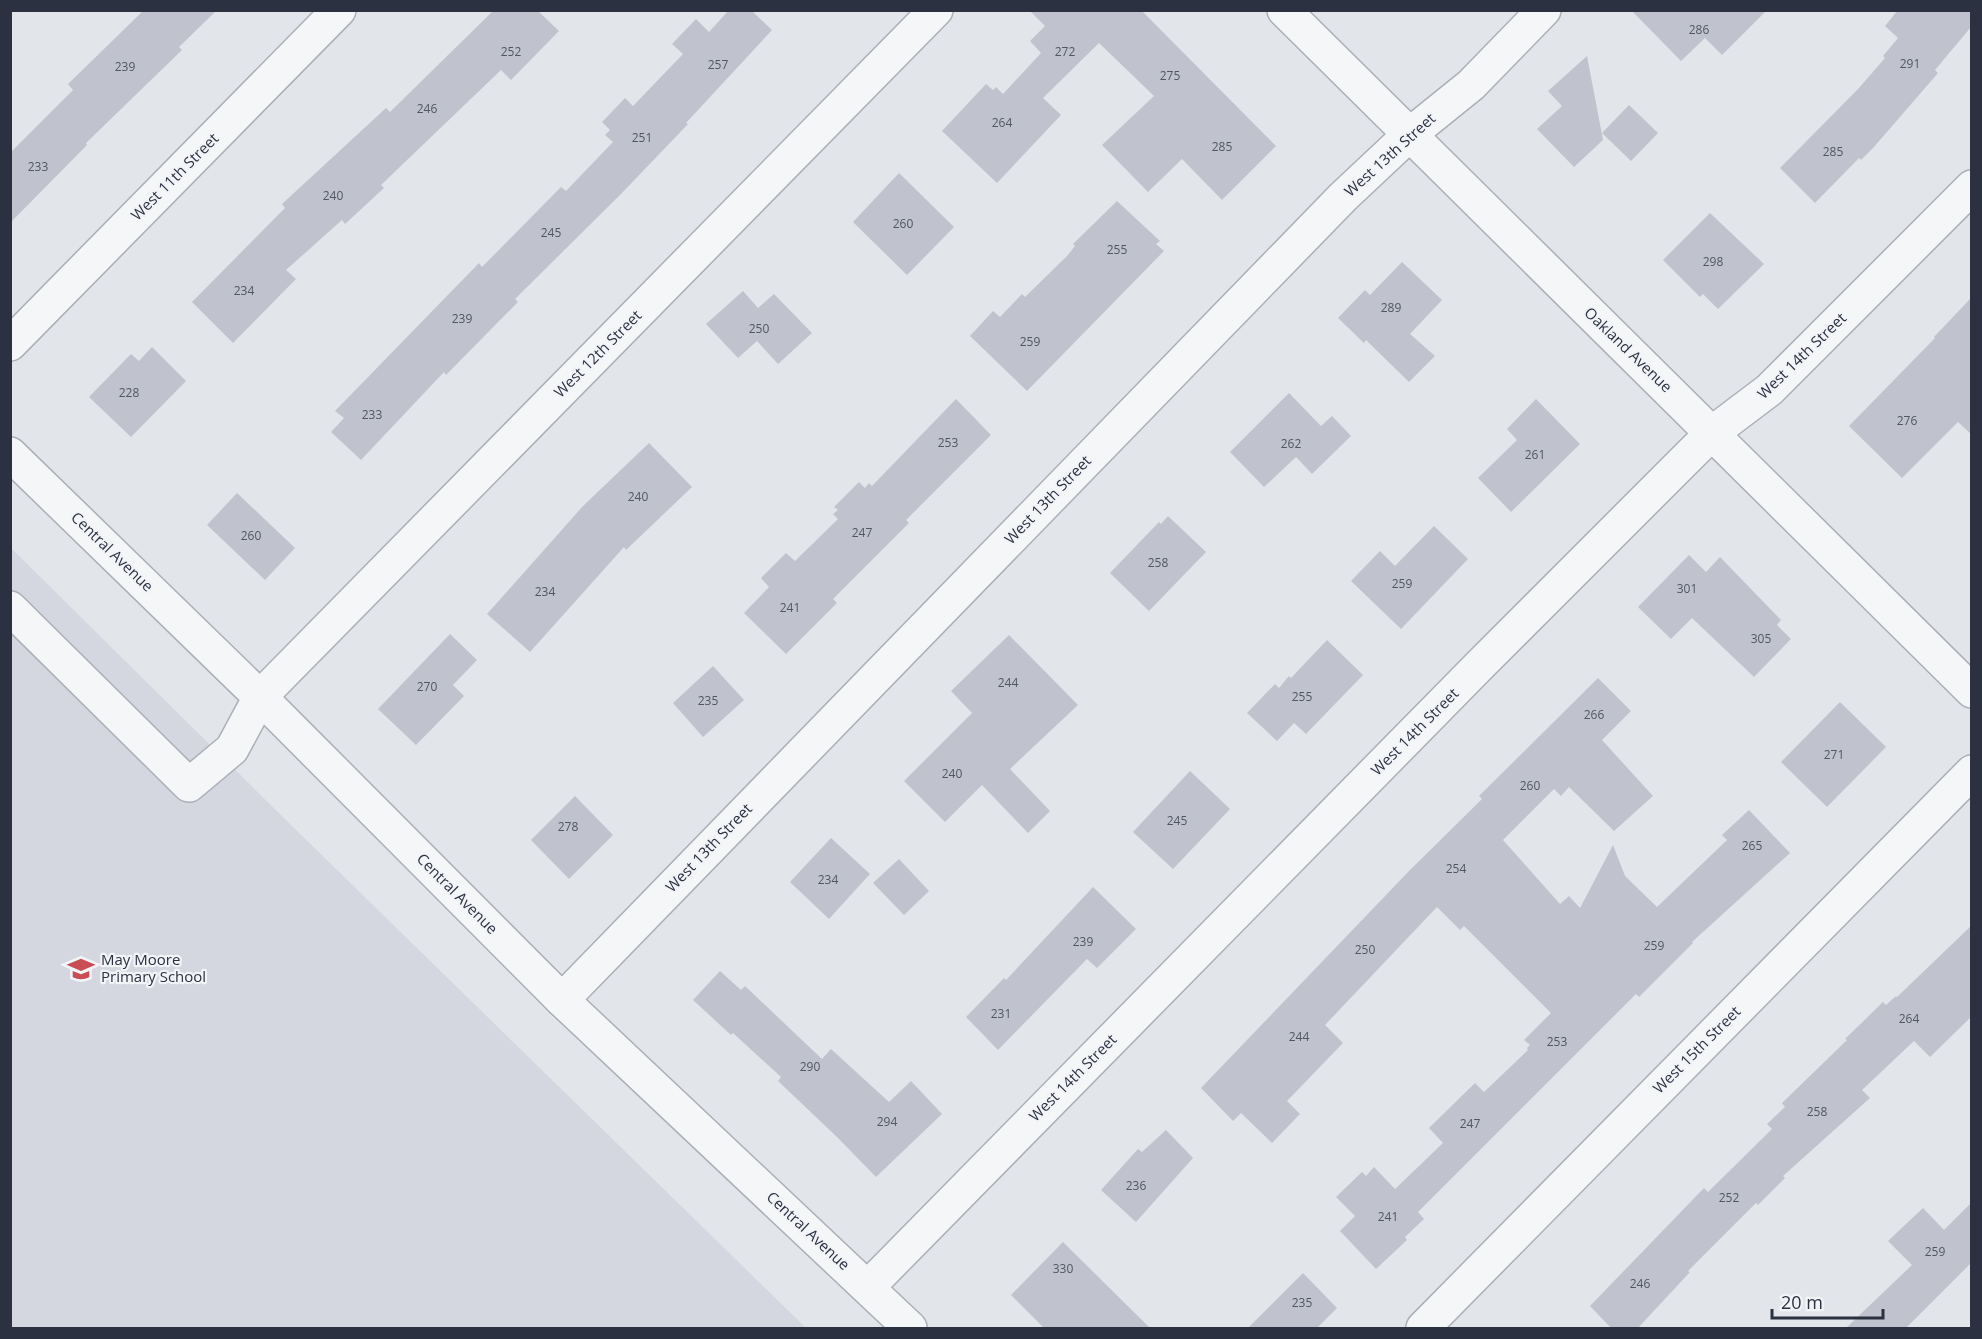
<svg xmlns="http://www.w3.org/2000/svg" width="1982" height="1339" font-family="'Open Sans',sans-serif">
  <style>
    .built { fill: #d4d7df }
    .building { fill: #c0c3cd }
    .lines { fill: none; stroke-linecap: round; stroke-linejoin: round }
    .minor-casing { stroke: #abafb7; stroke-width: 36 }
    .minor { stroke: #f5f6f8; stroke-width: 33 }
    .labels { text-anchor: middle; stroke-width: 4.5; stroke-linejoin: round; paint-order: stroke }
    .number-label { font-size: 12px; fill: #505664 }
    .street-label { font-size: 15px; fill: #2b3141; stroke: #f2f4f7 }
    .poi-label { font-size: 15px; fill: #2b3141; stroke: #f2f4f7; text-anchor: start }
  </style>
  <rect width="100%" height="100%" fill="#e2e5ea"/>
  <polygon class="built" points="10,547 292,826 806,1328 11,1328"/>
  <g class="building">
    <polygon points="144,10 217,10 179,47 182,50 86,143 87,145 10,223 10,153 73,90 68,84"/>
    <polygon points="494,10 537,10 559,31 511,80 501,70 381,185 384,188 345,224 342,220 286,270 296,279 233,343 192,302 285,208 282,204 386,108 390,112"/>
    <polygon points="729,10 751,10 772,30 686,123 688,124 621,194 515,299 518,302 446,375 444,372 361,460 331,432 344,418 335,411 479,263 482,267 561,187 566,191 613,142 605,135 610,130 602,122 625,98 633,106 683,54 672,44 696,19 709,32"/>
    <polygon points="1029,10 1141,10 1276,146 1222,200 1182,159 1148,192 1102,145 1154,96 1099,43 1043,98 1061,115 997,183 942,131 986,84 993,90 996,87 1003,94 1041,53 1030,41 1045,26"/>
    <polygon points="1631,10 1767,10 1722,55 1705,38 1681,61"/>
    <polygon points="1898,10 1971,10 1971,27 1935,70 1938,73 1873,148 1861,160 1859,158 1815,203 1780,168 1859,88 1885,58 1883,56 1898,38 1885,26"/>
    <polygon points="1587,56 1603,140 1574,167 1537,129 1562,106 1548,91"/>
    <polygon points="1629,105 1658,133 1631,161 1602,133"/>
    <polygon points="899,173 954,227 907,275 853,222"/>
    <polygon points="1117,201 1160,241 1156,244 1164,251 1027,391 970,336 993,311 1000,317 1022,294 1025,297 1067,256 1075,246 1073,244"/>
    <polygon points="1710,213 1764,264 1718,309 1703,294 1700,297 1663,260"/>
    <polygon points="1402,262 1442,300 1410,334 1435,356 1409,382 1366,340 1364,343 1338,318 1365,290 1370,295"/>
    <polygon points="743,291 758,308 774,294 812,333 778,364 757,341 738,358 706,324"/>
    <polygon points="1971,298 1971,434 1958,422 1902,478 1849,426 1935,338 1934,337"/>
    <polygon points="152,347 186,381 131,437 89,397 131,354 139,361"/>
    <polygon points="1289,393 1321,426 1332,416 1351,436 1312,474 1296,457 1264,487 1230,452"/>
    <polygon points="956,399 991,435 906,520 909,523 833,599 837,603 786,654 744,613 769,587 761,578 786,553 795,561 838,519 833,514 838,510 834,507 859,482 865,488 869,483 872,486"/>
    <polygon points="1536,399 1580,444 1511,512 1478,478 1517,440 1507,429"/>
    <polygon points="649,443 692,487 626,550 624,547 530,652 487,614 583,506"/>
    <polygon points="237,493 295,548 265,580 207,525"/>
    <polygon points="1168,516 1206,552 1149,611 1110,573 1159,522 1161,524"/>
    <polygon points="1434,526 1468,559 1401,629 1351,581 1380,551 1395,566"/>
    <polygon points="1689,555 1706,572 1720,557 1781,620 1777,625 1791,639 1754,677 1692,618 1671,639 1638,607"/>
    <polygon points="450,634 477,660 453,685 464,696 416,745 378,709"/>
    <polygon points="1009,635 1078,705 1010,769 1050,811 1028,833 982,785 945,822 904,781 972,713 951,691"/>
    <polygon points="1327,640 1363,675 1306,734 1294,723 1277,741 1247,713 1275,684 1279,688 1289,676 1291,678"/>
    <polygon points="713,666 744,700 703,737 673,703"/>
    <polygon points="1598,678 1631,711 1602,740 1653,796 1614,831 1569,787 1561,796 1554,789 1503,840 1560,904 1569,896 1580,908 1613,845 1625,876 1657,907 1727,840 1722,835 1749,810 1790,853 1692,942 1693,943 1639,997 1636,994 1418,1212 1424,1219 1405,1237 1407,1240 1376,1269 1340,1231 1355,1216 1336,1197 1362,1172 1366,1176 1374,1167 1395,1189 1443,1143 1429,1128 1475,1083 1484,1092 1528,1050 1527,1048 1530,1045 1524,1040 1551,1013 1464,926 1460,930 1437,907 1325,1025 1343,1043 1287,1101 1300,1114 1272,1143 1241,1113 1233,1121 1201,1088 1409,871 1482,799 1479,796"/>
    <polygon points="1840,702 1886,747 1827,807 1781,762"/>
    <polygon points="1190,771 1230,809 1173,869 1133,832"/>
    <polygon points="575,796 613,835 569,879 531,840"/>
    <polygon points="831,838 870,874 829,919 790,882"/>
    <polygon points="899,859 929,891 904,915 873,883"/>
    <polygon points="1093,887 1136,929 1097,968 1087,959 998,1050 966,1017 1004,978 1006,980"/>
    <polygon points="1971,926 1971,1017 1930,1057 1914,1041 1862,1090 1870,1098 1783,1176 1785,1178 1758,1205 1756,1203 1688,1271 1690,1272 1637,1329 1612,1329 1590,1306 1704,1188 1708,1192 1772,1129 1767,1124 1785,1107 1782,1103 1847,1040 1845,1039 1883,1002 1886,1005 1896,996 1897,997"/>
    <polygon points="720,971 741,990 745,986 822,1059 831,1049 889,1102 911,1081 942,1114 876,1177 838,1138 778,1081 781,1077 733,1033 731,1035 693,1000"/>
    <polygon points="1166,1130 1193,1158 1136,1222 1101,1190 1138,1149 1142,1152"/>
    <polygon points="1971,1203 1971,1263 1905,1329 1845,1329 1912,1265 1888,1241 1923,1208 1944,1230"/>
    <polygon points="1063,1242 1151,1329 1045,1329 1011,1295"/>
    <polygon points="1303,1273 1337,1308 1316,1329 1247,1329"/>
  </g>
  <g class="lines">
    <g class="minor-casing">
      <g id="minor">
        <polyline points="1284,10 1972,691"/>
        <polyline points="10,344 339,10"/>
        <polyline points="10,454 260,697 562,1000 910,1328"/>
        <polyline points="10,608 189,785 232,749 260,697 936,10"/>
        <polyline points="562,1000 1343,197 1409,135 1471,85 1544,10"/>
        <polyline points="868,1287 1479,666 1712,433 1769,390 1972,187"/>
        <polyline points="1423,1328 1972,772"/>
      </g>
    </g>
    <use href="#minor" class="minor"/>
  </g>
  <defs>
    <g id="school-bare" transform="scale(2.07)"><path d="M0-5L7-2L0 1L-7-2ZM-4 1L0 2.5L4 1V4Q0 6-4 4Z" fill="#c94d54" stroke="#f2f4f7" stroke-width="2.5" paint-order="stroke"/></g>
  </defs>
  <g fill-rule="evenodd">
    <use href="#school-bare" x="81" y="969"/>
  </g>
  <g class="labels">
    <g class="number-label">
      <text x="1699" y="34">286</text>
      <text x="511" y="56">252</text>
      <text x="1065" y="56">272</text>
      <text x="1910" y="68">291</text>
      <text x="718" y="69">257</text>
      <text x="125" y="71">239</text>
      <text x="1170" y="80">275</text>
      <text x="427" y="113">246</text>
      <text x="1002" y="127">264</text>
      <text x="642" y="142">251</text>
      <text x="1222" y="151">285</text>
      <text x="1833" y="156">285</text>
      <text x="38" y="171">233</text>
      <text x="333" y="200">240</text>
      <text x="903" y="228">260</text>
      <text x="551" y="237">245</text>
      <text x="1117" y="254">255</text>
      <text x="1713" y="266">298</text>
      <text x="244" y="295">234</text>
      <text x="1391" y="312">289</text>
      <text x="462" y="323">239</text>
      <text x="759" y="333">250</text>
      <text x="1030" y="346">259</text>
      <text x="129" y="397">228</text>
      <text x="372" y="419">233</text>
      <text x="1907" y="425">276</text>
      <text x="948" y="447">253</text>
      <text x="1291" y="448">262</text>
      <text x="1535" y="459">261</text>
      <text x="638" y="501">240</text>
      <text x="862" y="537">247</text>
      <text x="251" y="540">260</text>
      <text x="1158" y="567">258</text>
      <text x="1402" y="588">259</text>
      <text x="1687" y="593">301</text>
      <text x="545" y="596">234</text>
      <text x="790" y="612">241</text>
      <text x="1761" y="643">305</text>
      <text x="1008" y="687">244</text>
      <text x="427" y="691">270</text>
      <text x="1302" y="701">255</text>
      <text x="708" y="705">235</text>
      <text x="1594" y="719">266</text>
      <text x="1834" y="759">271</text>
      <text x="952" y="778">240</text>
      <text x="1530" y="790">260</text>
      <text x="1177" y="825">245</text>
      <text x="568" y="831">278</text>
      <text x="1752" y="850">265</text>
      <text x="1456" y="873">254</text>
      <text x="828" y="884">234</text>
      <text x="1083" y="946">239</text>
      <text x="1654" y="950">259</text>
      <text x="1365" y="954">250</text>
      <text x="1001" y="1018">231</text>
      <text x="1909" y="1023">264</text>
      <text x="1299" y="1041">244</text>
      <text x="1557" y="1046">253</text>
      <text x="810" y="1071">290</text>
      <text x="1817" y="1116">258</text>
      <text x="887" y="1126">294</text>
      <text x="1470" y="1128">247</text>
      <text x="1136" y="1190">236</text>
      <text x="1729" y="1202">252</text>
      <text x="1388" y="1221">241</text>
      <text x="1935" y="1256">259</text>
      <text x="1063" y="1273">330</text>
      <text x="1640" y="1288">246</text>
      <text x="1302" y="1307">235</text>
    </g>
    <g class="street-label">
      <text transform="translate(1390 155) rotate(-42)" y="5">West 13th Street</text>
      <text transform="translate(175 177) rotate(-45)" y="5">West 11th Street</text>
      <text transform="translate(1628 350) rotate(44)" y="5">Oakland Avenue</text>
      <text transform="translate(598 354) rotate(-45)" y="5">West 12th Street</text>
      <text transform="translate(1802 356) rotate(-44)" y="5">West 14th Street</text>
      <text transform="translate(1048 500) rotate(-46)" y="5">West 13th Street</text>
      <text transform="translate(112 552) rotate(44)" y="5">Central Avenue</text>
      <text transform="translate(1415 732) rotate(-45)" y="5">West 14th Street</text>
      <text transform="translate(709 848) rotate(-46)" y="5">West 13th Street</text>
      <text transform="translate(457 894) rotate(45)" y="5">Central Avenue</text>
      <text transform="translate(1697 1050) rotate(-45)" y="5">West 15th Street</text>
      <text transform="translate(1073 1078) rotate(-45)" y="5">West 14th Street</text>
      <text transform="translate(808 1231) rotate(43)" y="5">Central Avenue</text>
    </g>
    <g class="poi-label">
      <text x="101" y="965">May Moore<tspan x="101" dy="17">Primary School</tspan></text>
    </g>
  </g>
  <rect width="1982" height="1339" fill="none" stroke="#2b3141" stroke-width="24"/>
  <path d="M1772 1309v9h111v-9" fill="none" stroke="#2b3141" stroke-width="3"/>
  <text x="1781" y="1309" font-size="18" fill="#2b3141" stroke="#f2f4f7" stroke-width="4.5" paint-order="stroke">20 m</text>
</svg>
